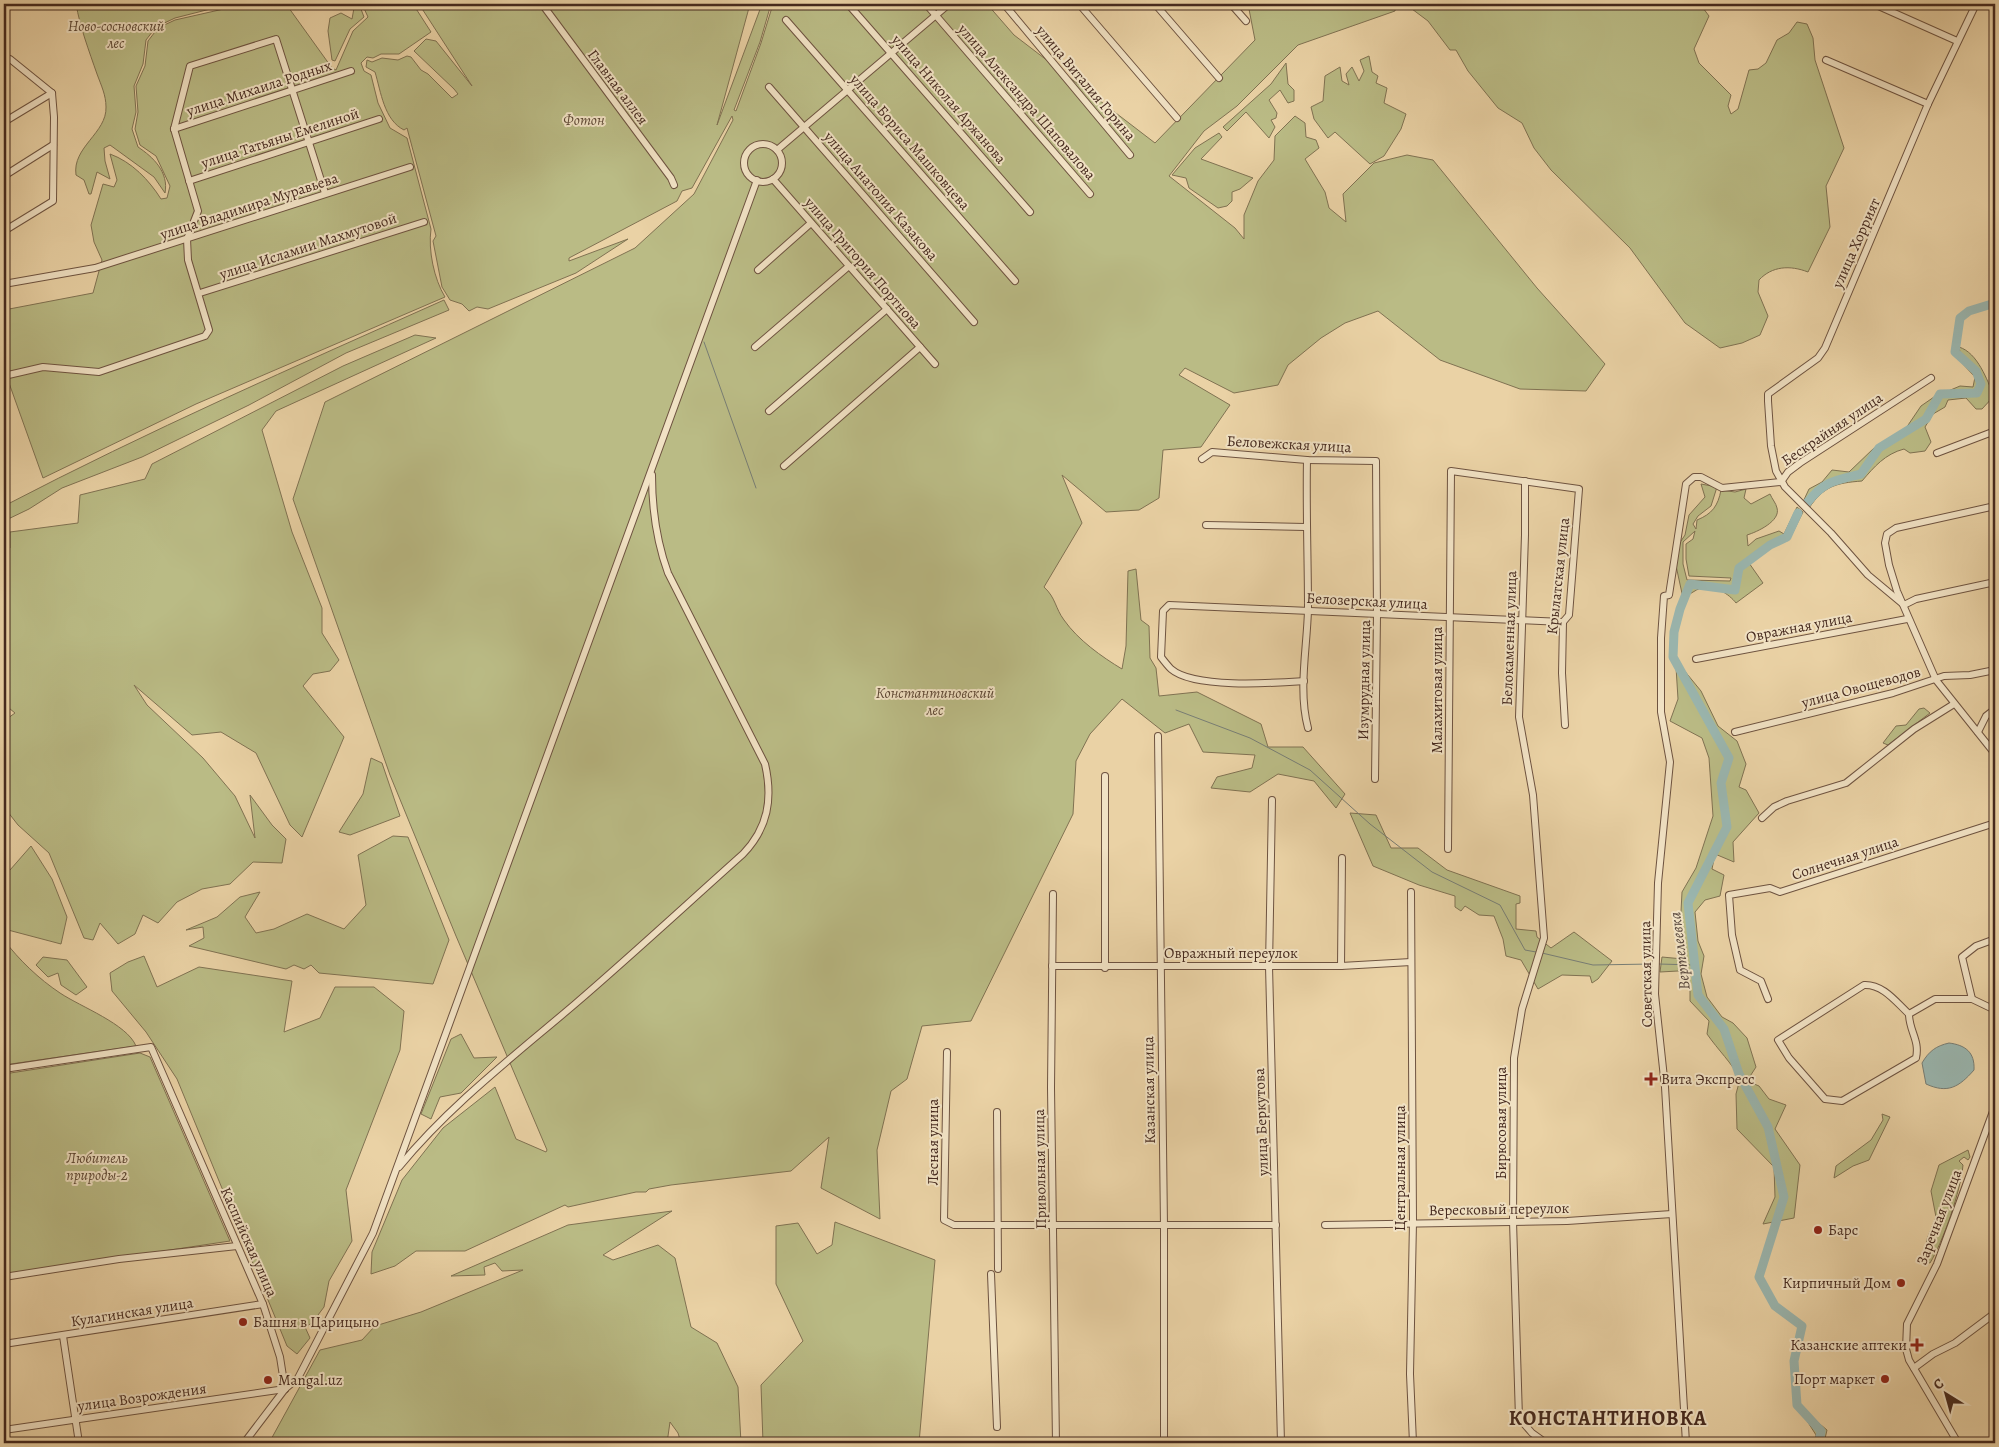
<svg xmlns="http://www.w3.org/2000/svg" width="1999" height="1447" font-family="Alegreya,serif">
  <style>
    .green { fill: #babb85; stroke: #807252; fill-rule: evenodd }
    .water { fill: #9ab6af; stroke: #787e75 }
    .lines { fill: none; stroke-linecap: round; stroke-linejoin: round }
    .stream { stroke: #787e75; stroke-width: 1 }
    .river { stroke: #9ab6af; stroke-width: 9 }
    .minor-casing { stroke: #6e5340; stroke-width: 8 }
    .minor { stroke: #f1e2c4; stroke-width: 6 }
    .poi-dot { fill: #8f2418; stroke: #f1e2c4; stroke-width: 2 }
    .labels { text-anchor: middle; stroke-width: 4; stroke-linejoin: round; paint-order: stroke }
    .park-label { font-size: 15px; font-style: italic; fill: #5c4633; stroke: #f1e2c4 }
    .street-label { font-size: 15px; fill: #45291e; stroke: #f1e2c4 }
    .poi-label { font-size: 15px; fill: #45291e; stroke: #f1e2c4; text-anchor: start }
    .water-label { font-size: 16px; font-style: italic; fill: #56453b; stroke: #f1e2c4 }
    .district-label { font-size: 20px; font-weight: bold; letter-spacing: 1px; fill: #45291e; stroke: #f1e2c4 }
  </style>
  <rect width="100%" height="100%" fill="#ead2a5"/>
  <filter id="stains"><feTurbulence type="fractalNoise" baseFrequency=".004" numOctaves="4"/><feColorMatrix values="0 0 0 0 .2 0 0 0 0 .09 0 0 0 0 .02 0 0 0 .5 -.17"/></filter>
  <radialGradient id="worn" r=".72"><stop offset=".6" stop-color="#630" stop-opacity="0"/><stop offset="1" stop-color="#630" stop-opacity=".3"/></radialGradient>
  <g class="green">
    <path d="M76 4H230L175 18 156 27 146 40 143 64 134 86 136 112 132 129 138 147C153 157 169 172 165 193L154 177 110 145 104 148 105 161 110 179 97 172 91 194H89L84 180 76 175C72 147 107 133 106 107 106 95 101 85 97 74 89 51 80 27 76 4Z"/>
    <path d="M234 4H286L332 68 336 70 353 31 368 17 362 4H413L431 32 399 54H381L373 58 367 57 361 63 364 71 371 75 378 103 390 128 407 138 431 229C428 250 434 279 445 297L196 404 43 478 4 369V310L93 293 102 260 94 242 91 225 103 184 114 187 117 180 110 154C132 162 149 180 161 199L167 198 170 186 156 156 140 145 135 129 138 112 136 86 145 66 148 41 158 28 175 20 228 8Z"/>
    <polygon points="349,4 359,4 364,17 350,29 335,61 332,60 328,31 330,18 341,13 352,19 354,8"/>
    <path d="M419 4H750L717 125 762 4H771L760 42 734 110 736 111 761 43 773 4H987L1014 35 1155 143 1255 40 1248 4H1396L1395 11 1298 45 1237 106 1204 131 1169 176 1235 228 1244 239V215L1258 181 1274 160 1275 136 1295 116 1305 123 1306 137 1316 140 1319 148 1305 159 1325 192 1329 208 1346 222 1343 194 1374 163 1407 155 1433 160 1537 288 1605 364 1586 391 1520 389 1440 360 1378 311 1345 323 1321 338 1288 365 1278 385 1234 393 1185 368 1179 375 1230 405 1201 447 1163 450 1159 498 1139 510 1106 512 1062 475 1082 523 1044 587C1056 598 1055 608 1064 620 1078 640 1102 657 1122 669L1126 646 1128 571 1136 569 1141 620 1149 626 1150 658 1156 668 1159 696 1197 692 1261 724 1268 747H1303L1345 794 1336 808 1314 781 1278 774 1250 792 1211 788 1217 777 1252 768 1255 755 1203 752 1189 724 1165 733 1122 699 1090 734 1076 761 1073 814 971 1021 922 1026 907 1079 891 1091 877 1150 880 1219 821 1188 829 1137 791 1171 671 1185 649 1189 646 1192H636L568 1207 565 1205 465 1251H416L395 1266 371 1274 372 1252 402 1180 443 1128 495 1087 516 1139 546 1152 547 1150 456 936 390 775 293 499 325 402 635 248 694 194 733 120 732 116 692 188 682 191 677 201 569 258V261L628 239 576 273 488 309 477 307 469 311 462 304 450 300 442 287 433 241 436 236 407 128 404 130C384 120 381 92 375 72L366 67 367 60 372 62 382 58 398 60 407 56 411 57 421 70 428 74 452 98 458 94 454 89 414 51 426 39 436 41 472 86Z"/>
    <path d="M1409 4H1700L1709 16 1694 49 1699 63 1731 95 1728 106 1731 114 1738 109 1749 70 1758 69 1766 63 1777 40 1789 33 1797 22 1807 24 1813 38 1815 60 1844 148 1826 186 1830 227 1808 272C1790 265 1772 266 1759 280L1758 292 1768 316 1760 335 1742 343 1720 348 1685 323 1630 248 1551 170 1534 148 1522 123 1498 108 1468 71 1456 50H1450L1428 21 1408 6Z"/>
    <polygon points="1369,56 1372,72 1378,76 1376,83 1387,88 1384,103 1406,114 1401,129 1384,156 1370,164 1335,132 1328,138 1314,119 1311,107 1323,101 1325,76 1340,67 1342,81 1349,85 1346,74 1352,67 1359,81 1364,71 1360,60"/>
    <polygon points="1286,63 1288,84 1294,90 1294,101 1288,103 1280,90 1269,100 1277,113 1276,118 1271,120 1275,127 1269,138 1246,112 1227,131 1223,127 1271,84"/>
    <polygon points="1219,133 1222,137 1201,159 1253,178 1240,189 1232,192 1232,201 1227,206 1218,208 1189,188 1186,178 1172,175 1195,148"/>
    <path d="M444 300 449 310 346 353 249 405 142 457 62 488 29 509 4 521V506C148 431 296 366 444 300Z"/>
    <polygon points="415,335 436,338 276,411 262,430 292,532 322,608 322,633 339,660 330,671 313,674 303,686 344,737 302,837 290,825 256,753 221,732 192,735 134,685 147,705 203,758 235,796 255,838 250,795 272,825 286,839 282,863 253,862 230,884 202,889 177,902 158,923 143,915 135,934 118,944 100,923 93,940 84,938 49,853 18,825 4,807 4,721 15,713 4,704 4,553 10,548 10,532 78,523 80,495 145,479 152,464 343,366"/>
    <path d="M1959 347C1978 353 1987 380 1994 396L1982 409H1976L1966 398 1948 400 1945 407 1933 414 1925 427 1931 442 1925 451 1910 453 1904 449C1885 454 1874 467 1862 481 1836 483 1824 486 1809 508L1802 504 1809 489 1822 482 1832 470 1849 472 1874 448 1902 434 1921 406 1934 397 1960 386 1973 387 1975 377 1962 363Z"/>
    <path d="M1701 484 1717 487 1711 506 1698 516 1693 524 1696 529 1697 520C1712 514 1718 506 1721 490L1735 492 1746 489 1744 498 1751 504 1770 494C1772 499 1776 503 1777 508 1781 521 1757 532 1747 535L1748 546 1756 539 1779 531 1784 534 1797 507 1803 512 1789 540 1763 550 1749 563 1763 583 1736 603C1729 594 1714 584 1701 588 1695 590 1689 595 1683 598L1675 561 1679 544 1685 535 1689 515 1705 497ZM1695 531 1693 539 1686 544V559L1689 576 1731 578 1730 581 1687 580 1683 564V542Z"/>
    <path d="M1676 667 1683 669 1701 691 1718 726 1737 741 1746 764 1739 787 1746 790 1759 813 1733 842 1734 862 1715 854 1712 869 1724 875 1720 896 1705 900 1695 912 1698 941 1704 956 1701 974 1707 997 1722 1017 1733 1023 1747 1038 1756 1067 1747 1081 1759 1086 1769 1099 1786 1105 1775 1129 1800 1165 1794 1218 1763 1224 1775 1197 1774 1167 1737 1129 1736 1094 1740 1079C1732 1063 1718 1050 1707 1034L1709 1021 1690 1001V982L1678 971 1660 972 1662 957 1683 959 1680 931 1682 892 1696 868 1713 816 1709 758 1702 738 1670 721 1678 699Z"/>
    <polygon points="1924,708 1930,713 1888,745 1883,743 1896,726 1906,725 1919,709"/>
    <polygon points="371,758 382,763 400,816 350,835 339,832 363,794"/>
    <polygon points="1350,813 1376,815 1391,848 1418,848 1447,870 1520,896 1520,903 1516,904 1516,929 1536,931 1537,937 1551,948 1574,932 1612,961 1598,979 1592,983 1590,976 1562,975 1538,989 1521,960 1506,956 1503,939 1494,916 1479,915 1465,906 1461,911 1455,907 1455,896 1419,885 1373,866"/>
    <polygon points="393,836 408,837 449,940 433,984 319,973 311,965 304,969 294,965 286,969 189,946 204,938 203,927 186,930 217,917 240,897 260,892 245,917 256,933 274,929 307,914 344,929 366,905 358,855"/>
    <polygon points="31,846 52,879 67,917 61,944 8,930 4,923 4,871 10,870"/>
    <path d="M4 940C19 960 39 979 60 993 81 1007 127 1024 136 1046L4 1065Z"/>
    <polygon points="144,956 157,987 199,967 292,981 284,1032 320,1018 335,987 374,987 404,1011 400,1050 346,1190 352,1241 329,1281 324,1307 312,1323 305,1327 310,1338 297,1354 287,1346 177,1079 146,1032 112,991 110,973 128,962"/>
    <polygon points="43,957 67,960 87,987 76,995 61,985 58,973 48,977 36,965"/>
    <polygon points="461,1034 474,1058 497,1057 461,1093 440,1097 431,1119 421,1114 451,1039"/>
    <polygon points="140,1053 150,1057 230,1241 4,1275 4,1074"/>
    <polygon points="1882,1114 1890,1117 1869,1160 1853,1166 1834,1178 1836,1166 1871,1140 1883,1120"/>
    <path d="M1968 1150 1970 1157 1968 1160 1964 1157 1959 1161 1963 1165C1961 1190 1943 1242 1930 1263L1924 1261 1927 1239 1936 1217 1931 1191 1939 1165Z"/>
    <polygon points="672,1211 603,1255 613,1260 658,1245 675,1258 691,1327 717,1343 738,1387 741,1443 681,1443 678,1433 670,1422 667,1443 269,1443 320,1350 362,1340 375,1326 421,1312 523,1270 502,1271 495,1263 484,1267 485,1275 451,1276 568,1225"/>
    <polygon points="835,1222 935,1260 919,1443 763,1443 761,1385 803,1341 776,1284 776,1226 798,1223 817,1254 832,1245"/>
    <polygon points="1797,1405 1827,1430 1824,1443 1815,1443 1816,1435"/>
  </g>
  <path class="water" d="M1949 1043C1965 1045 1975 1052 1974 1070 1959 1087 1948 1094 1926 1084L1922 1063C1929 1051 1936 1046 1949 1043Z"/>
  <g class="lines">
    <g class="stream">
      <polyline points="704,342 756,488"/>
      <polyline points="1176,710 1250,738 1310,770 1370,824 1432,872 1500,905 1525,950 1536,952"/>
      <polyline points="1542,953 1593,965 1652,964"/>
      <polyline points="1658,964 1695,965"/>
    </g>
    <g class="river">
      <path d="M1807 503C1824 481 1836 480 1861 474L1879 448 1926 419 1940 394 1977 393 1981 384 1976 371 1955 352 1960 318 1969 311 1995 303"/>
      <polyline points="1798,513 1787,537 1770,545 1739,568 1735,590 1690,584 1680,609 1674,632 1673,657 1729,758 1721,783 1727,827 1688,903 1698,995 1724,1029 1739,1074 1768,1127 1784,1197 1759,1277 1775,1306 1802,1326 1794,1361 1797,1405 1821,1431 1819,1443"/>
    </g>
    <g class="minor-casing">
      <g id="minor">
        <polyline points="542,4 671,178 674,185"/>
        <polyline points="848,4 1030,212"/>
        <polyline points="926,4 1090,194"/>
        <polyline points="1004,4 1130,155"/>
        <polyline points="1079,4 1177,118"/>
        <polyline points="1155,4 1219,78"/>
        <polyline points="1231,4 1246,21"/>
        <polyline points="1874,4 1957,41"/>
        <polyline points="1976,4 1928,104 1825,348 1818,358 1768,394 1768,401 1771,446 1776,471 1785,487 1831,533 1868,575 1904,605 1916,599 1995,582"/>
        <polyline points="786,20 1015,281"/>
        <polyline points="1826,60 1928,104"/>
        <polyline points="4,63 10,59 52,93 54,117 53,201 4,231"/>
        <polyline points="769,87 974,322"/>
        <polyline points="4,122 52,93"/>
        <polyline points="174,129 190,66 276,39 325,193"/>
        <polyline points="174,129 351,71"/>
        <circle cx="763" cy="163" r="19"/>
        <polyline points="777,150 949,4"/>
        <polyline points="4,176 53,145"/>
        <polyline points="773,179 935,364"/>
        <polyline points="189,181 379,119"/>
        <polyline points="758,270 811,223"/>
        <polyline points="4,284 95,268 410,167"/>
        <polyline points="200,293 424,222"/>
        <polyline points="755,347 849,266"/>
        <polyline points="4,376 43,367 99,372 205,336 209,330 188,260 187,239 198,211 174,129"/>
        <polyline points="769,411 887,309"/>
        <polyline points="1937,453 1995,431"/>
        <polyline points="1202,459 1212,452 1307,460 1376,461 1377,615 1375,779"/>
        <path d="M1307 460C1306 510 1308 560 1308 610 1307 648 1298 691 1308 728"/>
        <polyline points="784,466 920,347"/>
        <polyline points="1525,481 1525,535 1519,717 1533,795 1544,938 1522,1009 1514,1058 1513,1221 1519,1418 1532,1433 1546,1443"/>
        <polyline points="1995,506 1896,528 1887,534 1885,543 1889,565 1897,591 1936,680 1995,754"/>
        <polyline points="1206,525 1305,527"/>
        <polyline points="1696,659 1907,619"/>
        <path d="M1304 681C1274 683 1194 689 1171 669 1167 665 1164 661 1161 657L1163 611 1169 605 1563 622"/>
        <polyline points="1735,732 1893,693 1944,676 1970,675 1995,670"/>
        <polyline points="1978,732 1986,716 1995,709"/>
        <polyline points="1158,736 1164,1226 1164,1443"/>
        <polyline points="1105,776 1105,968"/>
        <polyline points="1272,800 1269,966 1281,1443"/>
        <polyline points="1762,818 1774,807 1787,801 1846,783 1914,729 1954,704"/>
        <polyline points="1448,849 1451,471 1579,489 1569,615 1563,622 1562,673 1565,725"/>
        <polyline points="1411,892 1413,1222 1410,1374 1413,1443"/>
        <polyline points="1053,894 1051,1088 1056,1443"/>
        <polyline points="1052,966 1341,966 1411,962"/>
        <polyline points="1341,966 1342,858"/>
        <path d="M1864 985C1883 984 1896 1002 1909 1014 1909 1031 1920 1040 1916 1058L1842 1101 1825 1099 1789 1058 1778 1040Z"/>
        <polyline points="1768,999 1761,981 1740,970 1732,935 1729,895 1770,888 1780,892 1995,823"/>
        <polyline points="1972,999 1962,957 1976,946 1995,939"/>
        <polyline points="1909,1014 1935,999 1972,999 1995,1010"/>
        <polyline points="947,1052 944,1220 954,1225 1276,1225"/>
        <polyline points="4,1069 151,1047 263,1304 280,1357 285,1389"/>
        <polyline points="997,1112 998,1269"/>
        <path d="M399 1167C450 1105 514 1056 575 1004 632 955 687 904 743 854 768 828 773 799 765 764L668 573C656 540 652 510 652 475"/>
        <polyline points="1325,1225 1567,1221 1672,1214"/>
        <polyline points="991,1274 997,1427"/>
        <polyline points="4,1277 119,1259 237,1246"/>
        <polyline points="63,1336 79,1443"/>
        <polyline points="4,1344 263,1304"/>
        <polyline points="1914,1368 1933,1354 1955,1343 1995,1313"/>
        <polyline points="4,1430 285,1389"/>
        <polyline points="244,1443 285,1389 298,1378 373,1233 757,180"/>
        <polyline points="1686,1443 1665,1087 1655,994 1658,883 1670,762 1661,712 1661,638 1664,596 1669,595 1686,484 1694,477 1701,477 1722,488 1781,482 1788,472 1800,463 1931,378"/>
        <polyline points="1958,1443 1909,1360 1906,1349 1907,1324 1937,1264 1995,1106"/>
      </g>
    </g>
    <use href="#minor" class="minor"/>
  </g>
  <g class="poi-dot">
    <path d="M1648.5 1071.5h5v5h5v5h-5v5h-5v-5h-5v-5h5z"/>
    <circle cx="1818" cy="1230" r="5"/>
    <circle cx="1901" cy="1283" r="5"/>
    <circle cx="243" cy="1322" r="5"/>
    <path d="M1914.5 1337.5h5v5h5v5h-5v5h-5v-5h-5v-5h5z"/>
    <circle cx="1885" cy="1379" r="5"/>
    <circle cx="268" cy="1380" r="5"/>
  </g>
  <g class="labels">
    <g class="park-label">
      <text x="116" y="31">Ново-сосновский<tspan x="116" dy="17">лес</tspan></text>
      <text x="584" y="125">Фотон</text>
      <text x="935" y="698">Константиновский<tspan x="935" dy="17">лес</tspan></text>
      <text x="97" y="1163">Любитель<tspan x="97" dy="17">природы-2</tspan></text>
    </g>
    <g class="street-label">
      <text transform="translate(1086 83) rotate(50)" y="5">улица Виталия Горина</text>
      <text transform="translate(618 87) rotate(53)" y="5">Главная аллея</text>
      <text transform="translate(259 88) rotate(-18)" y="5">улица Михаила Родных</text>
      <text transform="translate(949 99) rotate(49)" y="5">улица Николая Аржанова</text>
      <text transform="translate(1027 102) rotate(49)" y="5">улица Александра Шаповалова</text>
      <text transform="translate(280 138) rotate(-18)" y="5">улица Татьяны Емелиной</text>
      <text transform="translate(910 142) rotate(49)" y="5">улица Бориса Машковцева</text>
      <text transform="translate(881 196) rotate(49)" y="5">улица Анатолия Казакова</text>
      <text transform="translate(249 206) rotate(-18)" y="5">улица Владимира Муравьева</text>
      <text transform="translate(1856 243) rotate(-66)" y="5">улица Хоррият</text>
      <text transform="translate(308 246) rotate(-18)" y="5">улица Исламии Махмутовой</text>
      <text transform="translate(863 263) rotate(49)" y="5">улица Григория Портнова</text>
      <text transform="translate(1832 429) rotate(-34)" y="5">Бескрайняя улица</text>
      <text transform="translate(1289 444) rotate(3)" y="5">Беловежская улица</text>
      <text transform="translate(1558 576) rotate(-84)" y="5">Крылатская улица</text>
      <text transform="translate(1367 601) rotate(3)" y="5">Белозерская улица</text>
      <text transform="translate(1799 627) rotate(-11)" y="5">Овражная улица</text>
      <text transform="translate(1509 638) rotate(-88)" y="5">Белокаменная улица</text>
      <text transform="translate(1364 680) rotate(-89)" y="5">Изумрудная улица</text>
      <text transform="translate(1861 687) rotate(-15)" y="5">улица Овощеводов</text>
      <text transform="translate(1437 690) rotate(-90)" y="5">Малахитовая улица</text>
      <text transform="translate(1845 858) rotate(-18)" y="5">Солнечная улица</text>
      <text x="1231" y="958">Овражный переулок</text>
      <text transform="translate(1646 974) rotate(-91)" y="5">Советская улица</text>
      <text transform="translate(1149 1090) rotate(-91)" y="5">Казанская улица</text>
      <text transform="translate(1261 1122) rotate(-92)" y="5">улица Беркутова</text>
      <text transform="translate(1501 1123) rotate(-90)" y="5">Бирюсовая улица</text>
      <text transform="translate(933 1142) rotate(-90)" y="5">Лесная улица</text>
      <text transform="translate(1400 1168) rotate(-90)" y="5">Центральная улица</text>
      <text transform="translate(1040 1169) rotate(-91)" y="5">Привольная улица</text>
      <text transform="translate(1499 1209) rotate(-1)" y="5">Вересковый переулок</text>
      <text transform="translate(1939 1217) rotate(-69)" y="5">Заречная улица</text>
      <text transform="translate(249 1242) rotate(66)" y="5">Каспийская улица</text>
      <text transform="translate(132 1312) rotate(-9)" y="5">Кулагинская улица</text>
      <text transform="translate(142 1397) rotate(-8)" y="5">улица Возрождения</text>
    </g>
    <g class="poi-label">
      <text x="1661" y="1084">Вита Экспресс</text>
      <text x="1828" y="1235">Барс</text>
      <text x="1891" y="1288" text-anchor="end">Кирпичный Дом</text>
      <text x="253" y="1327">Башня в Царицыно</text>
      <text x="1907" y="1350" text-anchor="end">Казанские аптеки</text>
      <text x="1875" y="1384" text-anchor="end">Порт маркет</text>
      <text x="278" y="1385">Mangal.uz</text>
    </g>
    <g class="water-label">
      <text transform="translate(1679 951) rotate(-97)" y="6">Вертелеевка</text>
    </g>
    <g class="district-label">
      <text x="1608" y="1425">КОНСТАНТИНОВКА</text>
    </g>
  </g>
  <rect width="1999" height="1447" fill="none" stroke="#ead2a5" stroke-width="20"/>
  <rect x="5" y="5" width="1989" height="1437" fill="none" stroke="#45291e" stroke-width="2.5"/>
  <rect x="10" y="10" width="1979" height="1427" fill="none" stroke="#45291e"/>
  <g transform="translate(1946 1394) rotate(323)" stroke="#f1e2c4" stroke-width="4" paint-order="stroke">
  <path d="M0-4L9 19L0 12L-9 19Z" fill="#45291e"/>
  <text y="-8" font-size="14" font-weight="bold" text-anchor="middle" fill="#45291e">С</text>
  </g>
  <rect width="100%" height="100%" filter="url(#stains)"/>
  <rect width="100%" height="100%" fill="url(#worn)"/>
</svg>
